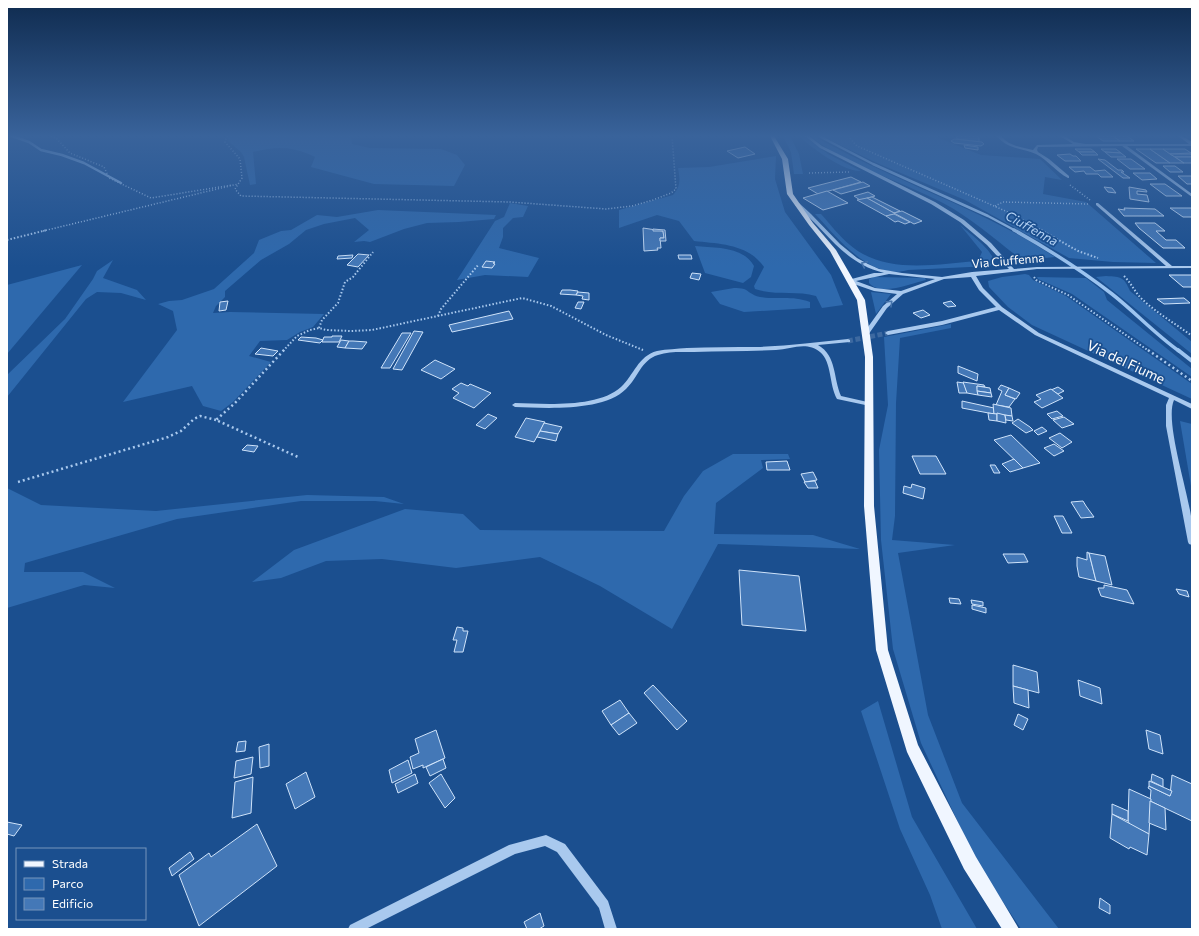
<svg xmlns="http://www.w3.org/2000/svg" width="1199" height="936" font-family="Commissioner,sans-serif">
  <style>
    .green { fill: #2e69ad }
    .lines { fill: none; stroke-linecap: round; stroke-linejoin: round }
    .stream-far2 { stroke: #9cc4f0; stroke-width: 2.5 }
    .stream-far1 { stroke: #9cc4f0; stroke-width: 3.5 }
    .stream { stroke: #9cc4f0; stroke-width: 4 }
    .building { fill: #4478b7; stroke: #cfe3fa }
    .minor-tunnel { stroke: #3d69a0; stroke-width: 5; stroke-dasharray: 5 2.5; stroke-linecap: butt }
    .path-far2 { stroke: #a9c9ee; stroke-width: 1.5; stroke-dasharray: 1 2; stroke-linecap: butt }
    .path-far1 { stroke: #a9c9ee; stroke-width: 2; stroke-dasharray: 1.5 2; stroke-linecap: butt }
    .path { stroke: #a9c9ee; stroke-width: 2.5; stroke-dasharray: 2 3; stroke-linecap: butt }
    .minor { fill: #a9c9ee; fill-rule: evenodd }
    .major { fill: #f0f6ff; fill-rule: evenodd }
    .oneway { stroke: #4674ac }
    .labels { text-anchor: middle; stroke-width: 3.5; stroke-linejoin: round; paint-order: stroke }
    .far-street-label { font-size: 12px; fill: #fff; stroke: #1b4f8f }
    .far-water-label { font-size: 13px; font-style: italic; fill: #b5d3f5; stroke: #1b4f8f }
    .street-label { font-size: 14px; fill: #fff; stroke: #1b4f8f }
  </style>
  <rect width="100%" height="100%" fill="#1b4f8f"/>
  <g class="green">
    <path d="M229 136H351L352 144 370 148 441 149 457 155 465 165 454 186 374 184 311 167 315 157C293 146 277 146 253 152L256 184 250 185 244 157 241 152 228 141Z"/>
    <polygon points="783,136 790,136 799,154 803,174 794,174 791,152"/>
    <path d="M799 136H804L828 154 861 171C844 172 812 148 799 136Z"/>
    <path d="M810 136H814C892 181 979 207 1055 257L1026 260 1017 256C993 238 970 217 943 203 901 181 846 165 810 136Z"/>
    <polygon points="824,136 938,136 939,138 981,155 1040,159 1062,180 1045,177 1043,194 1086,202 1156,263 1113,262 1069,258 965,200 877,163 830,140"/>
    <path d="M776 156 775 179 785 212 831 275 843 305 822 308 816 296C796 290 775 296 755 289L754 286 764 267C748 244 721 244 694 241L679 221 657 215 619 228V210L673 195C681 186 680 179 678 168L709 167Z"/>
    <polygon points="510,203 528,206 523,217 513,218 503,228 503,237 499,248 539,258 528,277 485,275 457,280 495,221 504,217"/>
    <polygon points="378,210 496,215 494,219 459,222 427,223 404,229 370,242 364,241 354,242 369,230 355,218 324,224 306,230 289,244 261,260 225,291 225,297 216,306 213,313 230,312 324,314 313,327 300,332 287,340 260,341 249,356 271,362 233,402 221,411 203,406 192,386 123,402 177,330 173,311 158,304 169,301 182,300 214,289 254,253 259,240 281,231 291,230 317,215 337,217"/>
    <path d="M815 214H821C830 224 839 236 850 245 885 275 936 264 978 261L982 252 960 225C969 233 993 250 994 262L990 266 908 270C870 281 838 238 815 214Z"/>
    <path d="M695 246C715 248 743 246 754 266L751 277 743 283 705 273Z"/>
    <polygon points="113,260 103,278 137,290 146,300 121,293 97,292 86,299 7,397 7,375 65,319 93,279 97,271"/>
    <polygon points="82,265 7,354 7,285"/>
    <polygon points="1025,274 1029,275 1033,280 1066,296 1192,384 1192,399 1032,325 1008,307 989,287 988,281 1002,277"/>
    <path d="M1106 276C1122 277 1124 277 1130 291L1192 342V354L1096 277Z"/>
    <path d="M874 277 925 278 926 280C912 283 881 297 869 283V279Z"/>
    <polygon points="1037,277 1086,278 1104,292 1107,300 1192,369 1192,377 1072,294 1038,279"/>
    <path d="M734 288C737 288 741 288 744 289 749 291 751 295 760 297 778 300 791 295 810 302V308L744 312 720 304 711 292Z"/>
    <polygon points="871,292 891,294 876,314"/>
    <polygon points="951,324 951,328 900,338 896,403 895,516 892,540 955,545 898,553 928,715 962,803 1059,929 1021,929 977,863 921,743 893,649 881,540 879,450 888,405 884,337"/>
    <polygon points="1180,421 1192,424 1192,492"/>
    <polygon points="733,454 788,454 790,459 761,460 763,468 716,503 714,534 813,535 860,549 718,544 672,629 600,586 540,557 456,568 382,559 326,561 281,578 252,582 294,550 405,509 463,514 480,530 664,531 684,496 703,471"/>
    <polygon points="7,488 41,505 156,511 307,495 384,497 404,504 375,501 301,501 177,519 25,563 24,572 83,572 115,588 84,585 7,608"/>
    <polygon points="878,701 912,817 977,929 942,929 930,895 900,829 861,711"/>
  </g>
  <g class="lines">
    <g class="stream-far2">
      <polyline points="12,136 29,142 41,150 62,155 84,163 121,183"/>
      <polyline points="819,136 873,164 988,216 1016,231"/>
    </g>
    <path class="stream-far1" d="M1014 230C1048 249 1081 270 1112 294 1135 312 1155 334 1179 351"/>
    <polyline class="stream" points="1178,350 1192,361"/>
  </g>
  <g class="building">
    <polygon points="956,136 979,136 979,142 957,139"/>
    <polygon points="1096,136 1113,136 1120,141 1103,141"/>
    <polygon points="1113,136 1127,136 1134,141 1120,141"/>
    <polygon points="954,139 982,142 984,144 981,146 954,143 951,141"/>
    <polygon points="964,145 978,147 978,150 965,148"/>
    <polygon points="745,147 755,154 738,158 727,151"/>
    <polygon points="1075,149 1091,149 1095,152 1079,152"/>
    <polygon points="1101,149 1116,149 1121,153 1105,152"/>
    <polygon points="1136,149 1150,149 1170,163 1156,163"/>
    <polygon points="1150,149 1163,149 1184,163 1170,163"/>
    <polygon points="1163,149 1185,149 1191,153 1170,154"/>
    <polygon points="1079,152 1095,152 1098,155 1082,155"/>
    <polygon points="1105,152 1121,153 1126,157 1111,157"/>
    <polygon points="1070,154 1073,156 1076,156 1081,161 1065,161 1057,155"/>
    <polygon points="1170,154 1191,154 1192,157 1175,157"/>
    <polygon points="1175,157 1192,157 1192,163 1184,163"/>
    <polygon points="1098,159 1105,160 1118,170 1122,170 1124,172 1121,172 1130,178 1123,178"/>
    <polygon points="1117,159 1131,159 1145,169 1130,169"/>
    <polygon points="1163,166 1175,166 1183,172 1170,172"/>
    <polygon points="1069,167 1090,167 1095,171 1105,170 1113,177 1101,177 1098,174 1086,174 1084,171 1075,172"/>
    <polygon points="1133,173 1150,173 1157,179 1142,180"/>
    <polygon points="1178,176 1192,176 1192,184 1187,184"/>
    <polygon points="851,177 861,182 818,194 808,188"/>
    <polygon points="863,182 870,186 841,194 833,190"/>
    <polygon points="1150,184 1165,184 1182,196 1166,196"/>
    <polygon points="1104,187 1112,188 1116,193 1108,192"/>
    <polygon points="1129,187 1146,190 1147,192 1137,191 1137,194 1147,195 1149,202 1130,199"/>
    <polygon points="827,191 848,203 823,210 803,198"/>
    <polygon points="868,192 875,196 860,200 854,196"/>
    <polygon points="872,197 900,211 894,213 867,198"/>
    <polygon points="867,198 894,213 895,214 886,216 857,200"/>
    <polygon points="1124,208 1155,209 1164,216 1124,216 1118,209 1125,210"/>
    <polygon points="1170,208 1192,208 1192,217 1183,217"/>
    <polygon points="902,211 922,221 914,224 894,213"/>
    <polygon points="894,214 910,222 905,224 898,221 895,222 886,216"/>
    <polygon points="1135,223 1155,223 1165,231 1156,231 1166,240 1176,240 1185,248 1163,248 1139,228"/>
    <polygon points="643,228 663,231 664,238 660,238 661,248 657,248 658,250 644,251"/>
    <polygon points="653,229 665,230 666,241 660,241 660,238 664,238 663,231 653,231"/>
    <polygon points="358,254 369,255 358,267 347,265"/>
    <polygon points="353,255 352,258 337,259 338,256"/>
    <polygon points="678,255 691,255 692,259 679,259"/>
    <polygon points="486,261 495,262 493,263 495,264 492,268 482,267"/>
    <polygon points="692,273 701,274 699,280 690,278"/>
    <polygon points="1169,275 1192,275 1192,287 1183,287"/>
    <polygon points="562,290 570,290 578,291 576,295 560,294"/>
    <polygon points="578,292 589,293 589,300 582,299 583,296 576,295"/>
    <polygon points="1184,298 1190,303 1164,304 1157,299"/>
    <polygon points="228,301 226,310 219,311 220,302"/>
    <polygon points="951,301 956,306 948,307 943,303"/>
    <polygon points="578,302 584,302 581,309 575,308"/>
    <polygon points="923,310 930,315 921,318 913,313"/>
    <polygon points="509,311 513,319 452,332 449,325"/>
    <polygon points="414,331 423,332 402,370 393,369"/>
    <polygon points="402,333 411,333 390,368 381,368"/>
    <polygon points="332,336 342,336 339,342 322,342 324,337 332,337"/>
    <polygon points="301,337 316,338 323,340 320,343 298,340"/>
    <polygon points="341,340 349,341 345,348 337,347"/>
    <polygon points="349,341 353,341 367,342 362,349 345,348"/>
    <polygon points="261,348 278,351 273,356 255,354"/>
    <polygon points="435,360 455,369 441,379 421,370"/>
    <polygon points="958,366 978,374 977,381 958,373"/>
    <polygon points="957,382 964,383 967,393 959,393"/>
    <polygon points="963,382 984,385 985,387 977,386 978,395 967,393"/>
    <polygon points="461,383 468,386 470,384 491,393 474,408 453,398 459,393 452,389"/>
    <polygon points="1001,385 1009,388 1005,395 1015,399 1009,407 996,405 1002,391 998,389"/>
    <polygon points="977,386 990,388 991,393 977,391"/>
    <polygon points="1058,387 1064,391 1058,394 1051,390"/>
    <polygon points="1009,388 1020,393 1016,399 1005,395"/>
    <polygon points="1051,389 1063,398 1042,408 1034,402 1041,399 1036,395"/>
    <polygon points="977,391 991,393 992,397 978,395"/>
    <polygon points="962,401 994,408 994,414 962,408"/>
    <polygon points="993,404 1011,408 1012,416 994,414"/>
    <polygon points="1057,411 1063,416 1052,419 1047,414"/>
    <polygon points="988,413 997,414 997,421 989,420"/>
    <polygon points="997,413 1005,415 1006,423 997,421"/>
    <polygon points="488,414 497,418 485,429 476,425"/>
    <polygon points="1005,415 1012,416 1013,421 1006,420"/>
    <polygon points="1064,417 1074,424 1062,428 1053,420"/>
    <polygon points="526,418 545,422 534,442 515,437"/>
    <polygon points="1018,419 1030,427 1033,430 1026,433 1012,423"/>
    <polygon points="544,423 562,427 558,434 540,431"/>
    <polygon points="1042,427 1047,431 1038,435 1034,431"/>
    <polygon points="540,431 558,434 556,441 537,437"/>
    <polygon points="1060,433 1072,442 1062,448 1049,438"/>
    <polygon points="1011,435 1040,463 1023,468 994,440"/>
    <polygon points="1054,444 1064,451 1054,456 1044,448"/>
    <polygon points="247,445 258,446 254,452 242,450"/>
    <polygon points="912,456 936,456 946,474 920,474"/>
    <polygon points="1014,459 1023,468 1010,472 1002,464"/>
    <polygon points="787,461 790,470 767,470 766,462"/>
    <polygon points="990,465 995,465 1000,473 994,473"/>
    <polygon points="813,472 817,480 805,482 801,474"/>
    <polygon points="815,481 818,488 808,488 804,482"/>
    <polygon points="912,484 925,488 923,499 903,493 904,486 911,488"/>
    <polygon points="1083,501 1086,506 1094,517 1081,518 1071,502"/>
    <polygon points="1054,516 1063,516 1072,533 1062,533"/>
    <polygon points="1087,552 1089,553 1096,581 1079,577 1077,566 1077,557 1087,560"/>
    <polygon points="1089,553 1105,556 1112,585 1096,581"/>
    <polygon points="1003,554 1024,554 1028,562 1008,563"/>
    <polygon points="739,570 799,576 806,631 742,625"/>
    <polygon points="1104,585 1127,590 1134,604 1101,596 1098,588 1104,588"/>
    <polygon points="1176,589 1187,591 1189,597 1179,594"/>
    <polygon points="949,598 959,599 961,604 950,603"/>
    <polygon points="971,600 983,602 983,606 972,604"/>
    <polygon points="972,605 986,608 986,613 972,609"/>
    <polygon points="457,627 463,628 463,631 468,631 463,652 454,652 457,640 453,640"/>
    <polygon points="1013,665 1037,672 1039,693 1013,686"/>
    <polygon points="1078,680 1100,688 1102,704 1080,696"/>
    <polygon points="653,685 687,721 677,730 644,693"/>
    <polygon points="1013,686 1028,690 1029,708 1014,703"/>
    <polygon points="620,700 629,713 611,725 602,711"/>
    <polygon points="629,713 637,723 619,735 611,725"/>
    <polygon points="1018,714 1028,719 1023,730 1014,725"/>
    <polygon points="436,730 445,758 423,768 423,765 413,769 410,757 419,753 415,739"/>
    <polygon points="1146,730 1160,735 1163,754 1149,749"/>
    <polygon points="246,741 245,751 236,752 238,742"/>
    <polygon points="269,744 269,766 260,768 259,747"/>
    <polygon points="253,757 251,774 234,778 236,761"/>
    <polygon points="443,759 446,768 430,776 426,767"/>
    <polygon points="408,760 412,773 392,783 389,770"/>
    <polygon points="306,772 315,797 295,809 286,784"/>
    <polygon points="415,774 418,783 398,793 395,784"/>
    <polygon points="441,774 455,798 445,808 429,783"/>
    <polygon points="1152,774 1163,779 1163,787 1151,781"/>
    <polygon points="1172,775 1192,784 1192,821 1150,801 1151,790 1148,788 1149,786 1170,796"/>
    <polygon points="253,777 251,813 232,818 235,782"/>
    <polygon points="1149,781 1172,791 1170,796 1149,786"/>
    <polygon points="1129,789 1151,799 1149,834 1130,825 1128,821"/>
    <polygon points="1150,801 1165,808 1166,830 1149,823"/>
    <polygon points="1112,804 1128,811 1128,821 1112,814"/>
    <polygon points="1112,814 1149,834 1147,855 1130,847 1129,849 1110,838"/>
    <polygon points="7,822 22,825 14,836 7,834"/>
    <polygon points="257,824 277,866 199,926 179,875 209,853 211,857"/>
    <polygon points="190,852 194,859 172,876 169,868"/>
    <polygon points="1100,898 1110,905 1110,914 1099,908"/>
    <polygon points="540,913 544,926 539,929 527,929 524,922"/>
  </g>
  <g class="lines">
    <polyline class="minor-tunnel" points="848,341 888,333"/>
    <g class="path-far2">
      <polyline points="51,136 57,139 70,153 104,167 109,178 151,198 232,185"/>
      <polyline points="227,136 225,142 240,159 242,178 235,189 241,196 510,202 606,209 632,206 653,200 671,193 676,189 672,136"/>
      <polyline points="848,136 857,146 1010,213 1043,231"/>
      <polyline points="809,173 849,172"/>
      <polyline points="1070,185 1090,200"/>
      <polyline points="995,206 1003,202 1089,204"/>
      <polyline points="43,231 238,184"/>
    </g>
    <g class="path-far1">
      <polyline points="1041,230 1078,251 1098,258"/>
      <polyline points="7,240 47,230"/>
      <path d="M1124 276C1132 284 1135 293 1143 300 1158 314 1176 324 1192 336"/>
      <polyline points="1034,277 1036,280 1068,295 1149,351"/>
      <polyline points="438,316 441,309 479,264"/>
      <polyline points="319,328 322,320 338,303 345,282 353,277 373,252"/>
      <polyline points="283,351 297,336 310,330 319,328 326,330 351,331 372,330 522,298 551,306 606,335 643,350"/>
    </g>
    <g class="path">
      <polyline points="284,350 235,403 216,420 298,457"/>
      <polyline points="1148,350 1192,381"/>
      <polyline points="18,482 168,437 181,431 194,419 200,416 216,420"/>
    </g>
    <g class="minor">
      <path d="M805 136H809L822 146 935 202 964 220 991 243 1014 269 1037 267 1166 266 1096 205V203H1098L1172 266H1192V268L1037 269 976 276 983 288 1002 307 1039 333 1192 404V409L1174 400C1164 422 1190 496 1192 524 1193 531 1192 538 1192 545L1189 544 1188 542 1166 426V405L1169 398 1035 335 999 310 942 325 888 335 885 333 888 331 942 321 996 307 979 290 971 277 944 279 903 294 887 308 868 335H864L863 334 883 306 897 294 874 291 848 282V280L874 273H884C841 262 827 230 795 205V203H799L811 214 840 244 857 258 868 264 879 269 902 273 942 277 972 272 1009 269 987 245 960 222 931 204 820 148ZM889 274 935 279 901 291 875 288 856 281Z"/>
      <path d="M997 136H1001C1009 146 1021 147 1033 150L1037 145 1073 144 1060 136H1064L1074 142 1085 144H1189L1178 136H1182L1192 142V146H1127L1192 194V197L1122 146 1038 147 1037 150 1038 152 1049 159 1069 176V178H1068C1056 172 1048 160 1036 154 1021 147 1008 150 997 136Z"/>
      <path d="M848 339 850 340V342L818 345C837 356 833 378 841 396L872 403 873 404 872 405 870 406 837 399C829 385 832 362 820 352 807 341 791 349 776 350 749 351 722 351 694 352 683 352 669 351 658 355 641 360 638 378 626 389 603 412 545 408 515 407L512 405 515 403C545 404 598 408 621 387 634 375 638 356 657 351 667 349 677 349 687 348 710 347 734 347 757 347 788 346 818 342 848 339Z"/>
      <polygon points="546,835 565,844 608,901 617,929 605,929 599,908 557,852 545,846 515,854 366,929 348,929 350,925 509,845"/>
    </g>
    <polygon class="major" points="770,136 774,136 788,159 793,194 813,223 836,250 865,300 873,357 874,506 888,650 918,745 976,857 1019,929 1002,929 964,869 907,752 876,650 864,506 865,357 857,300 830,251 809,225 787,194 782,159"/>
  </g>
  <defs><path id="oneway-chevron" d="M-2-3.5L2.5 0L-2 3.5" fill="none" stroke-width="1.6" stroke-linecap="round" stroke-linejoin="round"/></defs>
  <g class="oneway">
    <use href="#oneway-chevron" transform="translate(864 264) rotate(-155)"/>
    <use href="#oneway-chevron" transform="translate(890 303) rotate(-44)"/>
  </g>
  <linearGradient id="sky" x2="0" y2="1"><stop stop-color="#0f2b4f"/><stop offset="0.51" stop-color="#39639b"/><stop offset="1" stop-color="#39639b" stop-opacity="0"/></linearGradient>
  <rect width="1199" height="267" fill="url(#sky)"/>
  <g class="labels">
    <g class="far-street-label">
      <text transform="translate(1008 261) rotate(-5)" y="4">Via Ciuffenna</text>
    </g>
    <g class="far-water-label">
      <text transform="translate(1032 228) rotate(29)" y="5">Ciuffenna</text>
    </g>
    <g class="street-label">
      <text transform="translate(1126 362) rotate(25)" y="5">Via del Fiume</text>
    </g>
  </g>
  <rect width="1199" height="936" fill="none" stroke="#ffffff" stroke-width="16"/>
  <rect x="16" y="848" width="130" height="72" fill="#1b4f8f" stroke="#7695bc"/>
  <rect x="24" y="861" width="20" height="6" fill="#f0f6ff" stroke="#7695bc"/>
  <text x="52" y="868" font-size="12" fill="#ffffff">Strada</text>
  <rect x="24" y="878" width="20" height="12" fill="#2e69ad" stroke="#7695bc"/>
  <text x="52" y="888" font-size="12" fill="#ffffff">Parco</text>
  <rect x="24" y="898" width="20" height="12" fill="#4478b7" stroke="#7695bc"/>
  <text x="52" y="908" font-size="12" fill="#ffffff">Edificio</text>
</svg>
